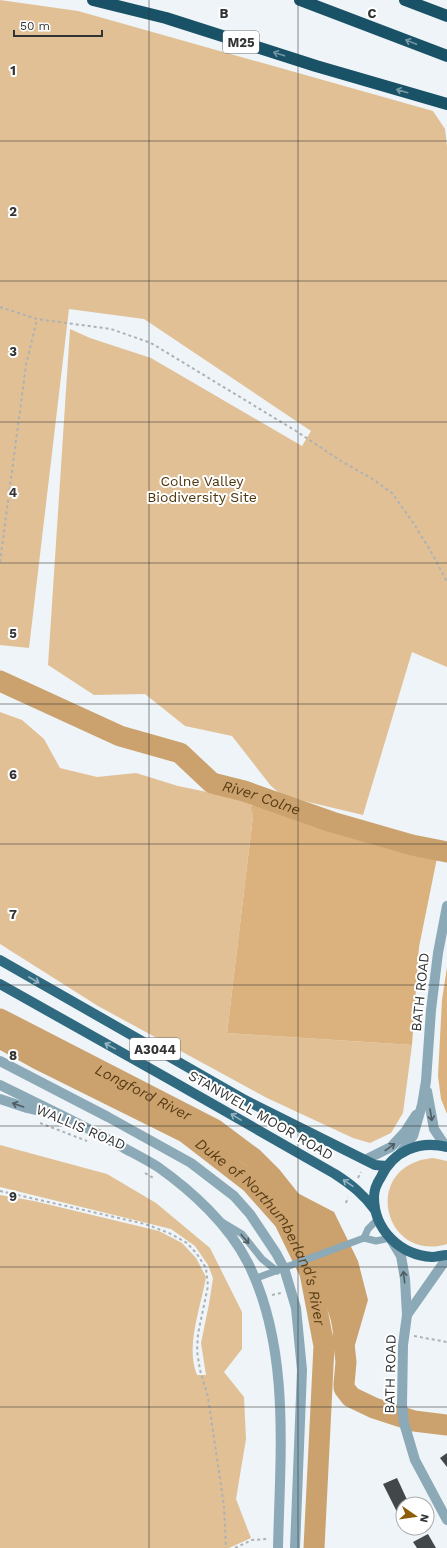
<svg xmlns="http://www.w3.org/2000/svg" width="447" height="1548" font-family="'Work Sans',sans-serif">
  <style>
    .green { fill: #e2c095 }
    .forest { fill: #dbb27d }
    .water { fill: #cba26e }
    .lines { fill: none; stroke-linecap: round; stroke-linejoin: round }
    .river { stroke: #cba26e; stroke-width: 21 }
    .building { fill: #42484a }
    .path { stroke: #adb2b4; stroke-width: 2; stroke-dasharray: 3 3; stroke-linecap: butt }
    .service { stroke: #8ba9b6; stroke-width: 7 }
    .minor { stroke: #8ba9b6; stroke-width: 10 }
    .tertiary { stroke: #8ba9b6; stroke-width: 10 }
    .primary { stroke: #2f6a81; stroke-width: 10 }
    .motorway { stroke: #195267; stroke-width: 12 }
    .oneway { stroke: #7597a4 }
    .oneway2 { stroke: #97b4c0 }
    .oneway3 { stroke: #505c62 }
    .grid { fill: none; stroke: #313334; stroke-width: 1; stroke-opacity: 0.55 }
    .labels { text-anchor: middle; stroke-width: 4; stroke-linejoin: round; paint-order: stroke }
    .shield { fill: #fff; stroke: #6f7071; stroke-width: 1 }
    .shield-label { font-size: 13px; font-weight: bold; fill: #313334 }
    .park-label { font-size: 14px; fill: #503409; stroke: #fff }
    .street-label { font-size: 14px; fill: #313334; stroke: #fff }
    .water-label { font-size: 15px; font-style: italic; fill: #5a3d15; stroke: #fff }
    .grid-label { font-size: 13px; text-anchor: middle; font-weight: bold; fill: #313334; stroke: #fff; stroke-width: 4; stroke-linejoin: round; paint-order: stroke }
  </style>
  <rect width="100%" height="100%" fill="#eef4f7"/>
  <g class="green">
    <polygon points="0,0 78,11 433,111 445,129 447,146 447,667 412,652 363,815 283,796 271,786 232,736 185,726 145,694 94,695 48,665 70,329 90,338 151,358 302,446 311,431 144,319 69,309 29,648 0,645"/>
    <polygon points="0,712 22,720 44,739 60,768 97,777 136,773 178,786 251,801 253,816 227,1033 412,1045 403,1113 391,1133 370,1143 353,1138 267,1098 98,1006 0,944"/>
    <path d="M0 1145 107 1174 156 1203 210 1248 242 1312V1349L224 1372 244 1397 246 1439 236 1499 251 1538 229 1548H0V1195L34 1201 159 1231 182 1243 196 1258 206 1277C201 1307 185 1346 197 1375H206L201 1343 209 1304 213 1278 208 1265 195 1246 171 1229 0 1187Z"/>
    <path d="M433 1158 447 1161V1244C389 1262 363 1180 418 1161 423 1159 428 1159 433 1158Z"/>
  </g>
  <g class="forest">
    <polygon points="254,801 330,830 437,858 419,947 412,1045 227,1033 253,816 251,807"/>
    <polygon points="447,967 447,1114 441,1099 438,1076 442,1000"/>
  </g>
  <polygon class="water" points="284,1186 334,1212 358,1261 368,1300 350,1362 338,1362 331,1321 309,1249 275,1195"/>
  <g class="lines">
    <g class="river">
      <path id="s1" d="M0 681 120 736 180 753 212 783 244 791 332 822 412 845 447 852"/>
      <path id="s2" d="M0 1019 214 1129 253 1158 272 1177 299 1211"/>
      <path id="s3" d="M0 1038 38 1059 185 1132 251 1183 284 1220 310 1273 324 1346 314 1548"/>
      <polyline points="343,1335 346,1362 344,1384 344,1388 351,1397 374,1408 414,1421 447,1425"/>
    </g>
  </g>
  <g class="building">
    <polygon points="447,1453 447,1467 440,1458"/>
    <polygon points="397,1478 409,1504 403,1504 403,1510 397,1512 383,1484"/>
    <polygon points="428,1534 436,1548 417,1548 413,1542"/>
  </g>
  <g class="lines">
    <g class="path">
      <polyline points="0,307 37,319 111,329 151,343 296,431 341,461 371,478 392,493 414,524 433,555 447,582"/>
      <polyline points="0,562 26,365 37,319"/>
      <polyline points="40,1123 87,1141"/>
      <polyline points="145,1173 155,1179"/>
      <polyline points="358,1178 361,1172"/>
      <polyline points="0,1191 145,1224 169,1233 187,1243 197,1254 206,1268 208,1286 198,1334 197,1351 200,1370 208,1397 224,1506 226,1548"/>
      <polyline points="346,1203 348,1197"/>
      <polyline points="272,1295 281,1293"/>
      <polyline points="414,1336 447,1342"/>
      <polyline points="235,1548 252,1540 267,1539"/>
    </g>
    <g class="service">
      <polyline points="222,1222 242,1234 262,1259 277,1271"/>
      <polyline points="364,1238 368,1229 377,1220"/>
      <polyline points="254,1279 364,1238 376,1241 390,1238"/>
    </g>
    <g class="minor">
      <polyline points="0,1099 27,1108 57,1115"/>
      <polyline points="392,1241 401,1256 405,1279 407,1315 403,1345 402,1405 404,1423 415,1460 447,1520"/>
      <polyline points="407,1315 447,1258"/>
    </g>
    <g class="tertiary">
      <polyline points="0,1061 108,1117 191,1163 234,1196 250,1214 276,1253 284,1268 296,1308 302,1370 295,1548"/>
      <path d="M0 1085C42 1106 84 1125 124 1148 135 1154 147 1160 158 1167 192 1191 229 1225 248 1263 291 1349 280 1455 278 1548"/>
      <polyline points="427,1091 434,1129 446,1147"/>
      <polyline points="401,1152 413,1136 422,1105 426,1081 431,1010 438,953 447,906"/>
      <polyline points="365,1160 391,1147 405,1132 416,1115"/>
    </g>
    <g class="primary">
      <polyline points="0,960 245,1100 375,1165 386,1166"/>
      <path d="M0 984 167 1078 335 1174C352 1185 363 1194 375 1210"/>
      <path d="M447 1147C419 1140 393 1151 381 1177 377 1183 374 1190 374 1197 374 1230 400 1255 432 1257 437 1257 442 1255 447 1255"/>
    </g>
    <g class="motorway">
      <polyline points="93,0 166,18 316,66 447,104"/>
      <polyline points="300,0 447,56"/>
      <polyline points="405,0 447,16"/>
    </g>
  </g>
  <defs><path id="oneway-shaft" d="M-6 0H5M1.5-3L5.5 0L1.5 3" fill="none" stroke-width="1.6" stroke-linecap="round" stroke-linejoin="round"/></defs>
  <g class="oneway">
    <use href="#oneway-shaft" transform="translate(411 42) rotate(-158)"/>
    <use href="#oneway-shaft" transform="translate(279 54) rotate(-162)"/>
    <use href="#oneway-shaft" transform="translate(402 91) rotate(-164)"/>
  </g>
  <g class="oneway2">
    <use href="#oneway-shaft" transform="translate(34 980) rotate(30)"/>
    <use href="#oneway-shaft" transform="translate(110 1046) rotate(-151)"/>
    <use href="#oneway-shaft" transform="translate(236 1117) rotate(-149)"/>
    <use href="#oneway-shaft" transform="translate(348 1183) rotate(-146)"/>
  </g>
  <g class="oneway3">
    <use href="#oneway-shaft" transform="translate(18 1105) rotate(-161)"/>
    <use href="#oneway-shaft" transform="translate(431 1115) rotate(81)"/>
    <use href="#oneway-shaft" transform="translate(390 1147) rotate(-36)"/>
    <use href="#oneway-shaft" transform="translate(245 1239) rotate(50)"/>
    <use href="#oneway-shaft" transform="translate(404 1277) rotate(-97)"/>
  </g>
  <path class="grid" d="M149 0V1548M298 0V1548M0 141H447M0 281H447M0 422H447M0 563H447M0 704H447M0 844H447M0 985H447M0 1126H447M0 1267H447M0 1407H447"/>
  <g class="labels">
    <g class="shield">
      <rect x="223" y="31" width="36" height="22" rx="3"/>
      <rect x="130" y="1038" width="50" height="22" rx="3"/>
    </g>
    <g class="shield-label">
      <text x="241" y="47">M25</text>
      <text x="155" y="1054">A3044</text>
    </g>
    <g class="park-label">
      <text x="202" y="486">Colne Valley<tspan x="202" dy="16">Biodiversity Site</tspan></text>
    </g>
    <g class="street-label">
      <text transform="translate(420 992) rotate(-84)" y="5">BATH ROAD</text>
      <text transform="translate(261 1115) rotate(30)" y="5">STANWELL MOOR ROAD</text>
      <text transform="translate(81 1127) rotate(23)" y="5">WALLIS ROAD</text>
      <text transform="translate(390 1374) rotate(-89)" y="5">BATH ROAD</text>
    </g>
    <g class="water-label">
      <text dy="5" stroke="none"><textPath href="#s1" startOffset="290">River Colne</textPath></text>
      <text dy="5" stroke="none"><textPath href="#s2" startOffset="161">Longford River</textPath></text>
      <text dy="5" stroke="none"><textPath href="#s3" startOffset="338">Duke of Northumberland's River</textPath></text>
    </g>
  </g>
  <g class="grid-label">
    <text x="224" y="18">B</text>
    <text x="372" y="18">C</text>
    <text x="13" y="75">1</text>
    <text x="13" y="216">2</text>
    <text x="13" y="356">3</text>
    <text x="13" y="497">4</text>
    <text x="13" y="638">5</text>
    <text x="13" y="779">6</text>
    <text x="13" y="919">7</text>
    <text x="13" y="1060">8</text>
    <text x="13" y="1201">9</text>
  </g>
  <g transform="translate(415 1516) rotate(103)"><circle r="19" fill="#ffffff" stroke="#adadae"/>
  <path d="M0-3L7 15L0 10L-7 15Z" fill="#8e5d08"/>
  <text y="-6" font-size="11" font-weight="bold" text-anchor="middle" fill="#313334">N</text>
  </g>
  <path d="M14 30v6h88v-6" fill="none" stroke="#313334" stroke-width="2"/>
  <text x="20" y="30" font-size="12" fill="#313334" stroke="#ffffff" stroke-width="3" paint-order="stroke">50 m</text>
</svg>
